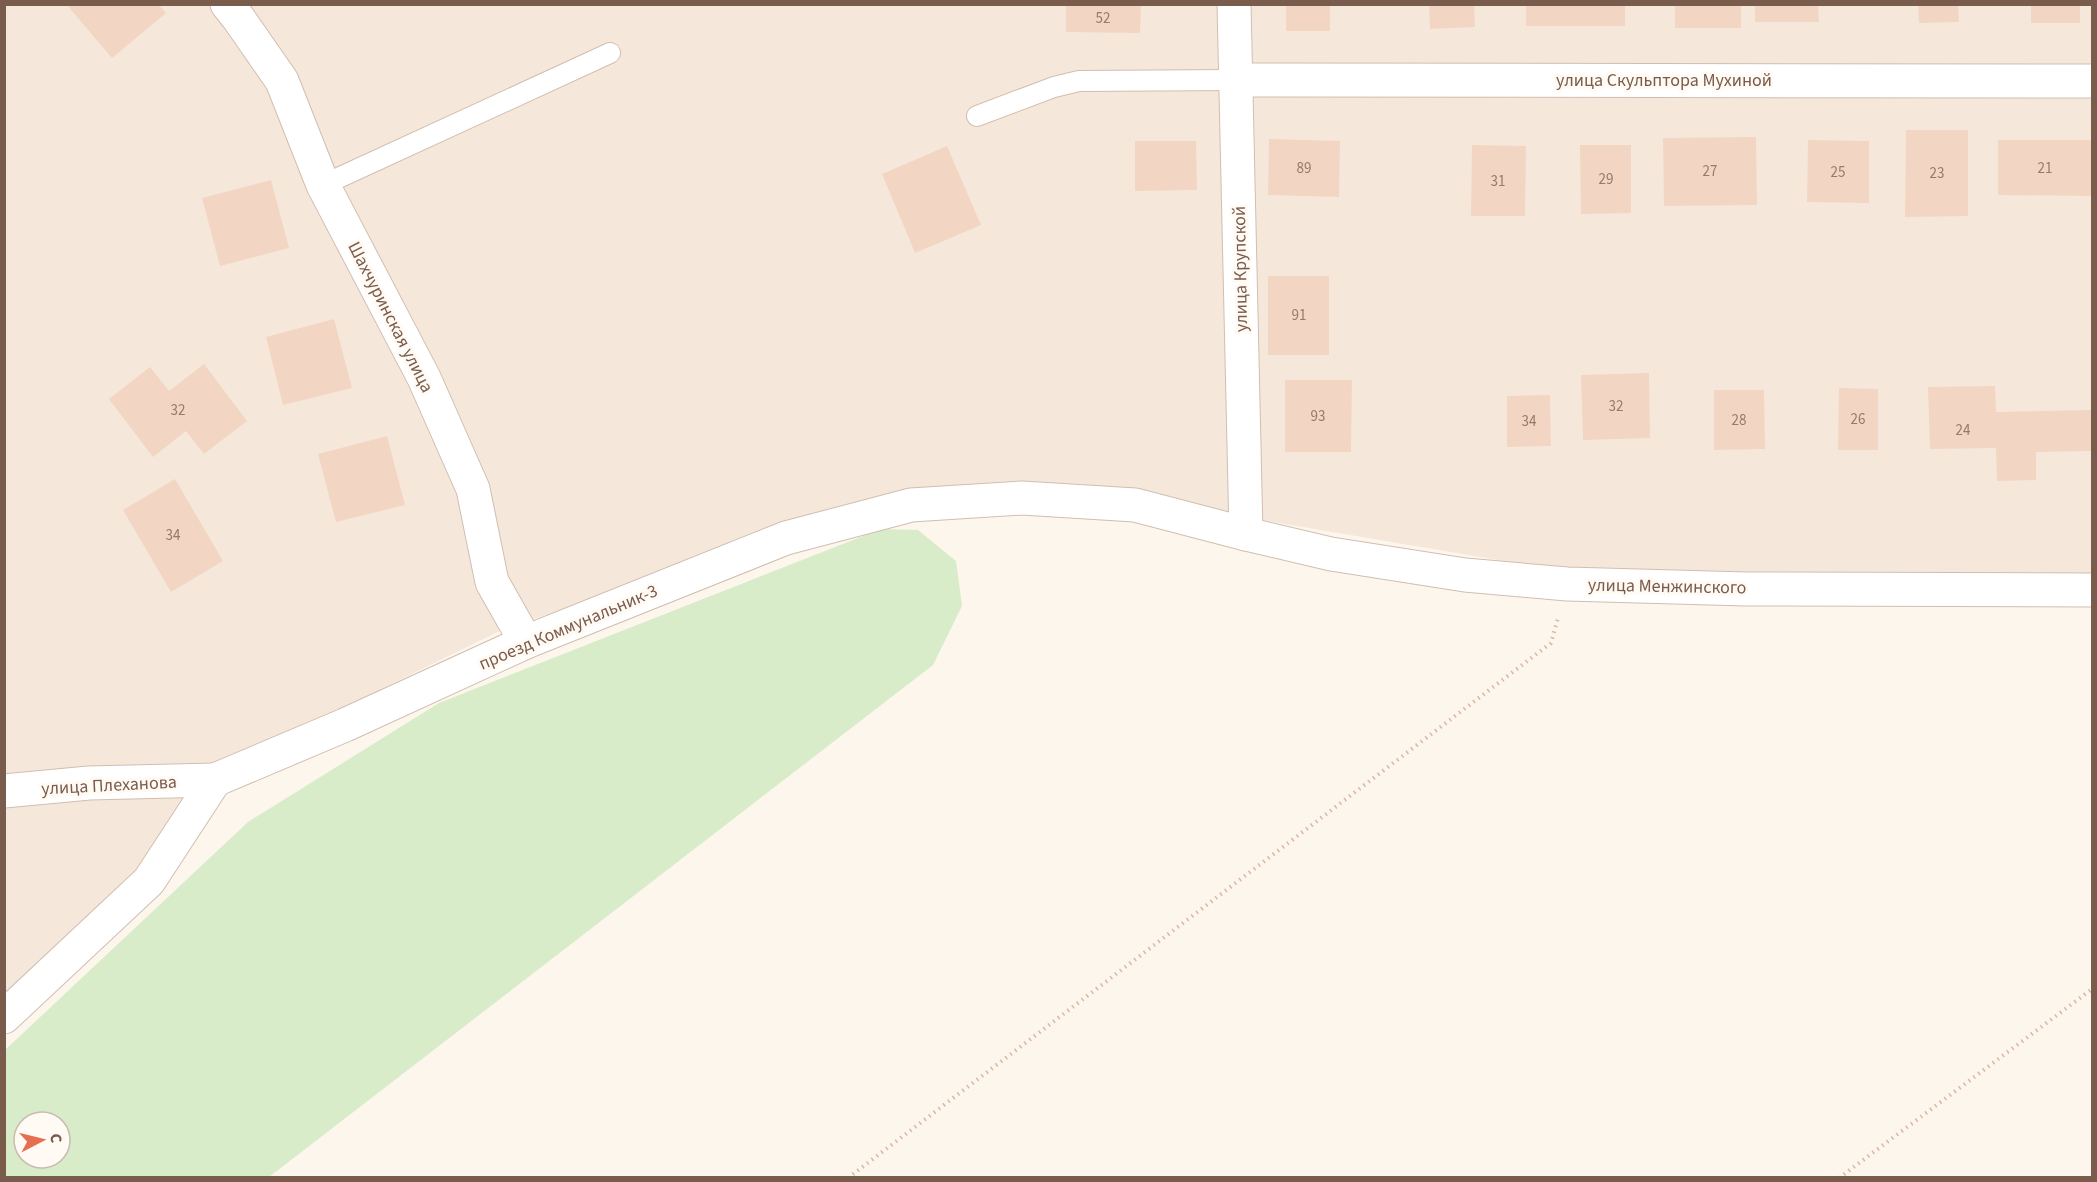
<svg xmlns="http://www.w3.org/2000/svg" width="2097" height="1182" font-family="'Source Sans 3',sans-serif">
  <style>
    .residential { fill: #f5e8da }
    .green { fill: #d8ecc9; fill-rule: evenodd }
    .building { fill: #f3d5c3 }
    .lines { fill: none; stroke-linecap: round; stroke-linejoin: round }
    .service-casing { stroke: #d1beb0; stroke-width: 22 }
    .minor-casing { stroke: #d1beb0; stroke-width: 35 }
    .path { stroke: #d9b8a5; stroke-width: 4; stroke-dasharray: 1.5 4.5; stroke-linecap: butt }
    .service { stroke: #fff; stroke-width: 20 }
    .minor { stroke: #fff; stroke-width: 33 }
    .labels { text-anchor: middle; stroke-width: 6; stroke-linejoin: round; paint-order: stroke }
    .number-label { font-size: 15px; fill: #987a6a }
    .street-label { font-size: 18px; fill: #7a5c4d; stroke: #fffaf3 }
  </style>
  <rect width="100%" height="100%" fill="#fdf6ec"/>
  <polygon class="residential" points="5,5 2092,5 2092,573 2023,577 1568,572 1073,488 886,494 500,631 203,776 140,876 5,1008"/>
  <path class="green" d="M881 529 918 530 956 561 962 606 933 665 269 1177 5 1178V1050L248 822 439 703ZM24 1122H60V1158H24Z"/>
  <g class="building">
    <polygon points="66,4 158,4 166,13 112,58"/>
    <polygon points="1066,4 1141,4 1140,33 1066,32"/>
    <rect x="1286" y="4" width="44" height="27"/>
    <polygon points="1429,4 1474,4 1475,27 1430,29"/>
    <rect x="1526" y="4" width="99" height="22"/>
    <rect x="1675" y="4" width="66" height="24"/>
    <polygon points="1755,4 1818,4 1819,22 1755,22"/>
    <polygon points="1918,4 1958,4 1959,22 1919,23"/>
    <rect x="2031" y="4" width="49" height="19"/>
    <polygon points="1906,130 1968,130 1968,216 1905,217"/>
    <polygon points="1756,137 1757,205 1664,206 1663,138"/>
    <polygon points="1269,139 1340,141 1339,197 1268,195"/>
    <polygon points="1808,140 1869,141 1869,203 1807,202"/>
    <polygon points="1998,140 2092,140 2092,196 1998,195"/>
    <polygon points="1135,141 1196,141 1197,190 1135,191"/>
    <polygon points="1472,145 1526,146 1525,216 1471,216"/>
    <polygon points="1580,145 1631,145 1631,213 1581,214"/>
    <polygon points="947,146 981,225 915,253 882,174"/>
    <polygon points="271,180 289,248 220,266 202,198"/>
    <rect x="1268" y="276" width="61" height="79"/>
    <polygon points="334,319 352,388 283,405 266,337"/>
    <polygon points="204,364 247,421 204,454 186,431 153,457 109,399 150,367 169,391"/>
    <polygon points="1649,373 1650,438 1583,440 1581,375"/>
    <polygon points="1285,380 1352,380 1351,452 1285,452"/>
    <polygon points="1995,386 1996,412 2092,410 2092,451 2036,452 2036,480 1997,481 1996,448 1930,449 1928,387"/>
    <polygon points="1839,388 1878,389 1878,450 1838,450"/>
    <polygon points="1714,390 1764,390 1765,449 1714,450"/>
    <polygon points="1550,395 1551,446 1507,447 1507,396"/>
    <polygon points="387,436 405,505 336,522 318,454"/>
    <polygon points="175,479 223,561 171,592 123,510"/>
  </g>
  <g class="lines">
    <g class="service-casing">
      <g id="service">
        <polyline points="977,116 1054,87 1079,81 1235,80"/>
        <polyline points="323,185 610,53"/>
      </g>
    </g>
    <g class="minor-casing">
      <g id="minor">
        <polyline points="227,4 239,19 282,81 323,185 424,378 473,489 492,582 526,642"/>
        <polyline points="1234,4 1246,534"/>
        <polyline points="1235,80 2092,81"/>
        <polyline points="4,791 89,783 215,780"/>
        <polyline points="4,1017 149,881 215,780 345,725 526,642 786,538 911,505 1022,498 1135,505 1246,534 1331,554 1465,575 1567,584 1746,589 2092,590"/>
      </g>
    </g>
    <g class="path">
      <polyline points="848,1178 1551,643 1558,618"/>
      <polyline points="1839,1178 2092,989"/>
    </g>
    <use href="#service" class="service"/>
    <use href="#minor" class="minor"/>
  </g>
  <g class="labels">
    <g class="number-label">
      <text x="1103" y="23">52</text>
      <text x="1304" y="173">89</text>
      <text x="2045" y="173">21</text>
      <text x="1710" y="176">27</text>
      <text x="1838" y="177">25</text>
      <text x="1937" y="178">23</text>
      <text x="1606" y="184">29</text>
      <text x="1498" y="186">31</text>
      <text x="1299" y="320">91</text>
      <text x="1616" y="411">32</text>
      <text x="178" y="415">32</text>
      <text x="1318" y="421">93</text>
      <text x="1858" y="424">26</text>
      <text x="1739" y="425">28</text>
      <text x="1529" y="426">34</text>
      <text x="1963" y="435">24</text>
      <text x="173" y="540">34</text>
    </g>
    <g class="street-label">
      <text x="1664" y="86">улица Скульптора Мухиной</text>
      <text transform="translate(1240 269) rotate(-91)" y="6">улица Крупской</text>
      <text transform="translate(391 317) rotate(63)" y="6">Шахчуринская улица</text>
      <text transform="translate(1667 586) rotate(1)" y="6">улица Менжинского</text>
      <text transform="translate(568 627) rotate(-23)" y="6">проезд Коммунальник-3</text>
      <text transform="translate(109 785) rotate(-3)" y="6">улица Плеханова</text>
    </g>
  </g>
  <rect width="2097" height="1182" fill="none" stroke="#7a5c4d" stroke-width="12"/>
  <g transform="translate(42 1140) rotate(83)"><circle r="28" fill="#fffaf3" stroke="#cabbb1" stroke-width="1.5"/>
  <path d="M0-4.5L10 22L0 15L-10 22Z" fill="#e76f51"/>
  <text y="-9" font-size="16" font-weight="bold" text-anchor="middle" fill="#7a5c4d">С</text>
  </g>
</svg>
